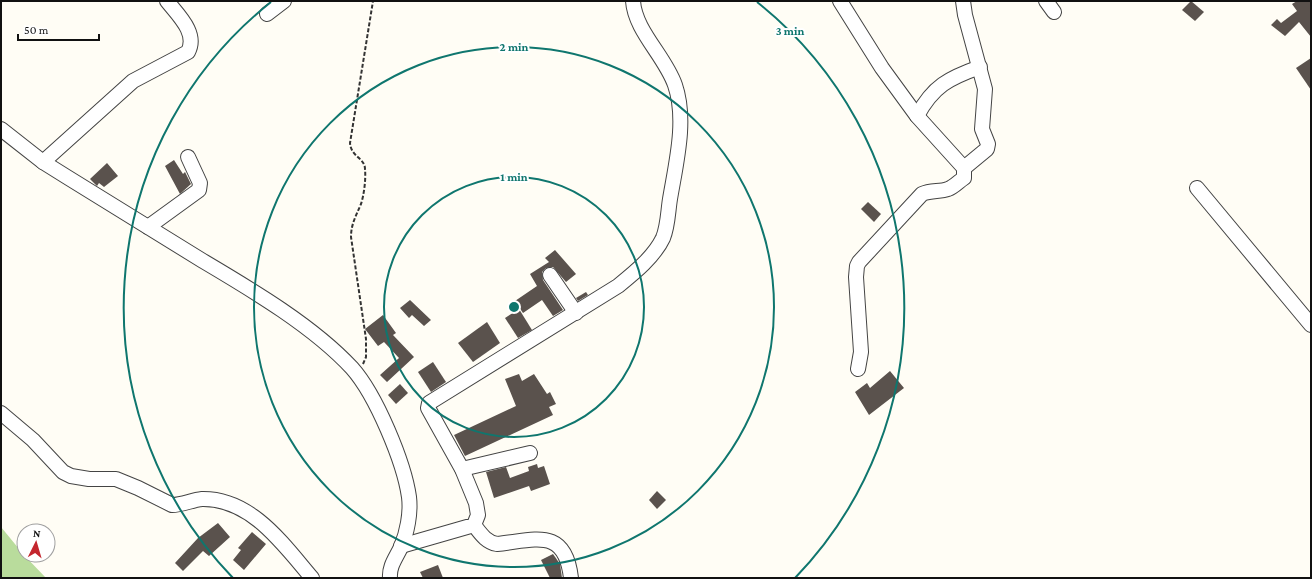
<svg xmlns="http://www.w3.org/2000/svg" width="1312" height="579" font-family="'Crimson Pro',serif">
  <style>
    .forest { fill: #b9dc9c }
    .building { fill: #5a524d }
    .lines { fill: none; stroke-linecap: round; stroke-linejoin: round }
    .minor-casing { stroke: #444; stroke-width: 16 }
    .path { stroke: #333; stroke-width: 2; stroke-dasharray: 4 2; stroke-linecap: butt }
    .minor { stroke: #fff; stroke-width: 14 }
    .ring { fill: none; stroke: #0f766e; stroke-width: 2 }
    .centre { fill: #0f766e; stroke: #fff; stroke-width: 2 }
    .ring-label { font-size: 12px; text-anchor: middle; font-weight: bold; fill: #0f766e; stroke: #fff; stroke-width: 4; stroke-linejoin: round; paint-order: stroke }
  </style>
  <rect width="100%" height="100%" fill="#fffdf5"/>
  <polygon class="forest" points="1,527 24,555 46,578 1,578"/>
  <g class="building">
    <polygon points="1191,1 1204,12 1195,21 1182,10"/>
    <polygon points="1297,1 1311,1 1311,37 1299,22 1285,36 1271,25 1277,19 1281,23 1297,11 1292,4"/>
    <polygon points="1311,58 1311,90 1296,68"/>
    <polygon points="174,160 183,174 185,172 191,184 180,194 165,166"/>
    <polygon points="107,163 118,176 104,187 99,183 97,186 90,179"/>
    <polygon points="868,202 881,214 874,222 861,209"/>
    <polygon points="555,250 576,274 566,282 553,267 546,268 542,272 543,280 563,310 553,316 542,300 523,313 515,301 537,286 530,274 549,262 545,258"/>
    <polygon points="586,292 588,295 578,301 576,298"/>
    <polygon points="410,300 431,320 424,326 412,315 409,318 400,308"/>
    <polygon points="519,309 532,330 518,338 505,318"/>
    <polygon points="383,315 396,333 393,335 414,357 387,382 380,375 399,358 384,342 378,346 365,329"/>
    <polygon points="487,322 500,343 473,362 458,343"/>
    <polygon points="433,362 446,382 431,392 418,372"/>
    <polygon points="890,371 904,388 869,415 855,392 867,383 870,388"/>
    <polygon points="519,374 522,381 534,374 547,394 550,392 556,404 549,407 553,415 465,456 454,435 516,406 505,379"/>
    <polygon points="400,384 408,393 396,404 388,395"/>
    <polygon points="537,464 538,468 544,466 550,484 531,491 529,486 494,498 486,472 506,467 510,478 529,471 528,467"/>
    <polygon points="657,491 666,500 657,509 649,500"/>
    <polygon points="218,523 230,537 209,556 203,551 183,571 175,563 198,538"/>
    <polygon points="252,532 266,544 244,570 233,560 241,550 238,548"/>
    <polygon points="553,554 560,564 562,578 550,578 541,560"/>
    <polygon points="438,565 443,578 423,578 420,572"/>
  </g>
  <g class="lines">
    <g class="minor-casing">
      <g id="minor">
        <polyline points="840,1 882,68 917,116 964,168"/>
        <polyline points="1046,1 1054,12"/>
        <polyline points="267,14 284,1"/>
        <path d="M917 116C933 86 949 78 980 67"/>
        <path d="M1 129 43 162 67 177C112 205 157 233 203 261 252 290 313 326 352 368 376 395 404 462 409 497 411 513 407 533 401 547 396 558 389 566 390 578"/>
        <path d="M43 162 133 81 188 52C198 33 178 15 167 1"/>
        <polyline points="1197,188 1311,325"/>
        <polyline points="148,227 199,190 200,183 188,157"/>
        <polyline points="550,275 576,313"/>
        <path d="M858 369 861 352 856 277 857 266 859 262 922 194C931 190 940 192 948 189 954 187 959 181 964 178V168L987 149 988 144 982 129 985 89 965 15 963 1"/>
        <path d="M1 413 33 440 63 472 71 476 89 479H116L138 488 172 505C182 505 192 500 202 499 251 498 283 544 312 578"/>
        <polyline points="462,469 530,453"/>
        <path d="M474 525C481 534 486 542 497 544 536 540 565 527 571 578"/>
        <path d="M401 546 474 525 478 515 476 503 462 469 428 408 429 403 618 286C634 273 654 257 663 238 668 226 668 211 670 199 676 163 687 120 675 85 665 56 635 31 633 1"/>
      </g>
    </g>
    <path class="path" d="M363 364 366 357V339L351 237C351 224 356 216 361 204 364 195 366 179 365 169 365 158 351 157 350 143L373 1"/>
    <use href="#minor" class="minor"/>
  </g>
  <g class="ring">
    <circle cx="514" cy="307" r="130"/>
    <circle cx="514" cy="307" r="260"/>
    <path d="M233 578A390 390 0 0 1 271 2M757 2A390 390 0 0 1 795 578"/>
  </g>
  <circle cx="514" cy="307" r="6" class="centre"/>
  <g class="ring-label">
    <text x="790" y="35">3 min</text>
    <text x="514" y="51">2 min</text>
    <text x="514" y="181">1 min</text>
  </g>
  <rect width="1312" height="579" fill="none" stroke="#111111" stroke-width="4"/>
  <g transform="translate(36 543) rotate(5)"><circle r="19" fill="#ffffff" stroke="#a0a0a0"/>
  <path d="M0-3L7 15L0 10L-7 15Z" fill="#c4262e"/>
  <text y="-6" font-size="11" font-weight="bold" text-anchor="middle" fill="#111111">N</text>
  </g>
  <path d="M18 34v6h81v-6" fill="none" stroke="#111111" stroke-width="2"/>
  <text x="24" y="34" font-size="12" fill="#111111" stroke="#ffffff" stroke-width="3" paint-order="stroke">50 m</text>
</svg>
